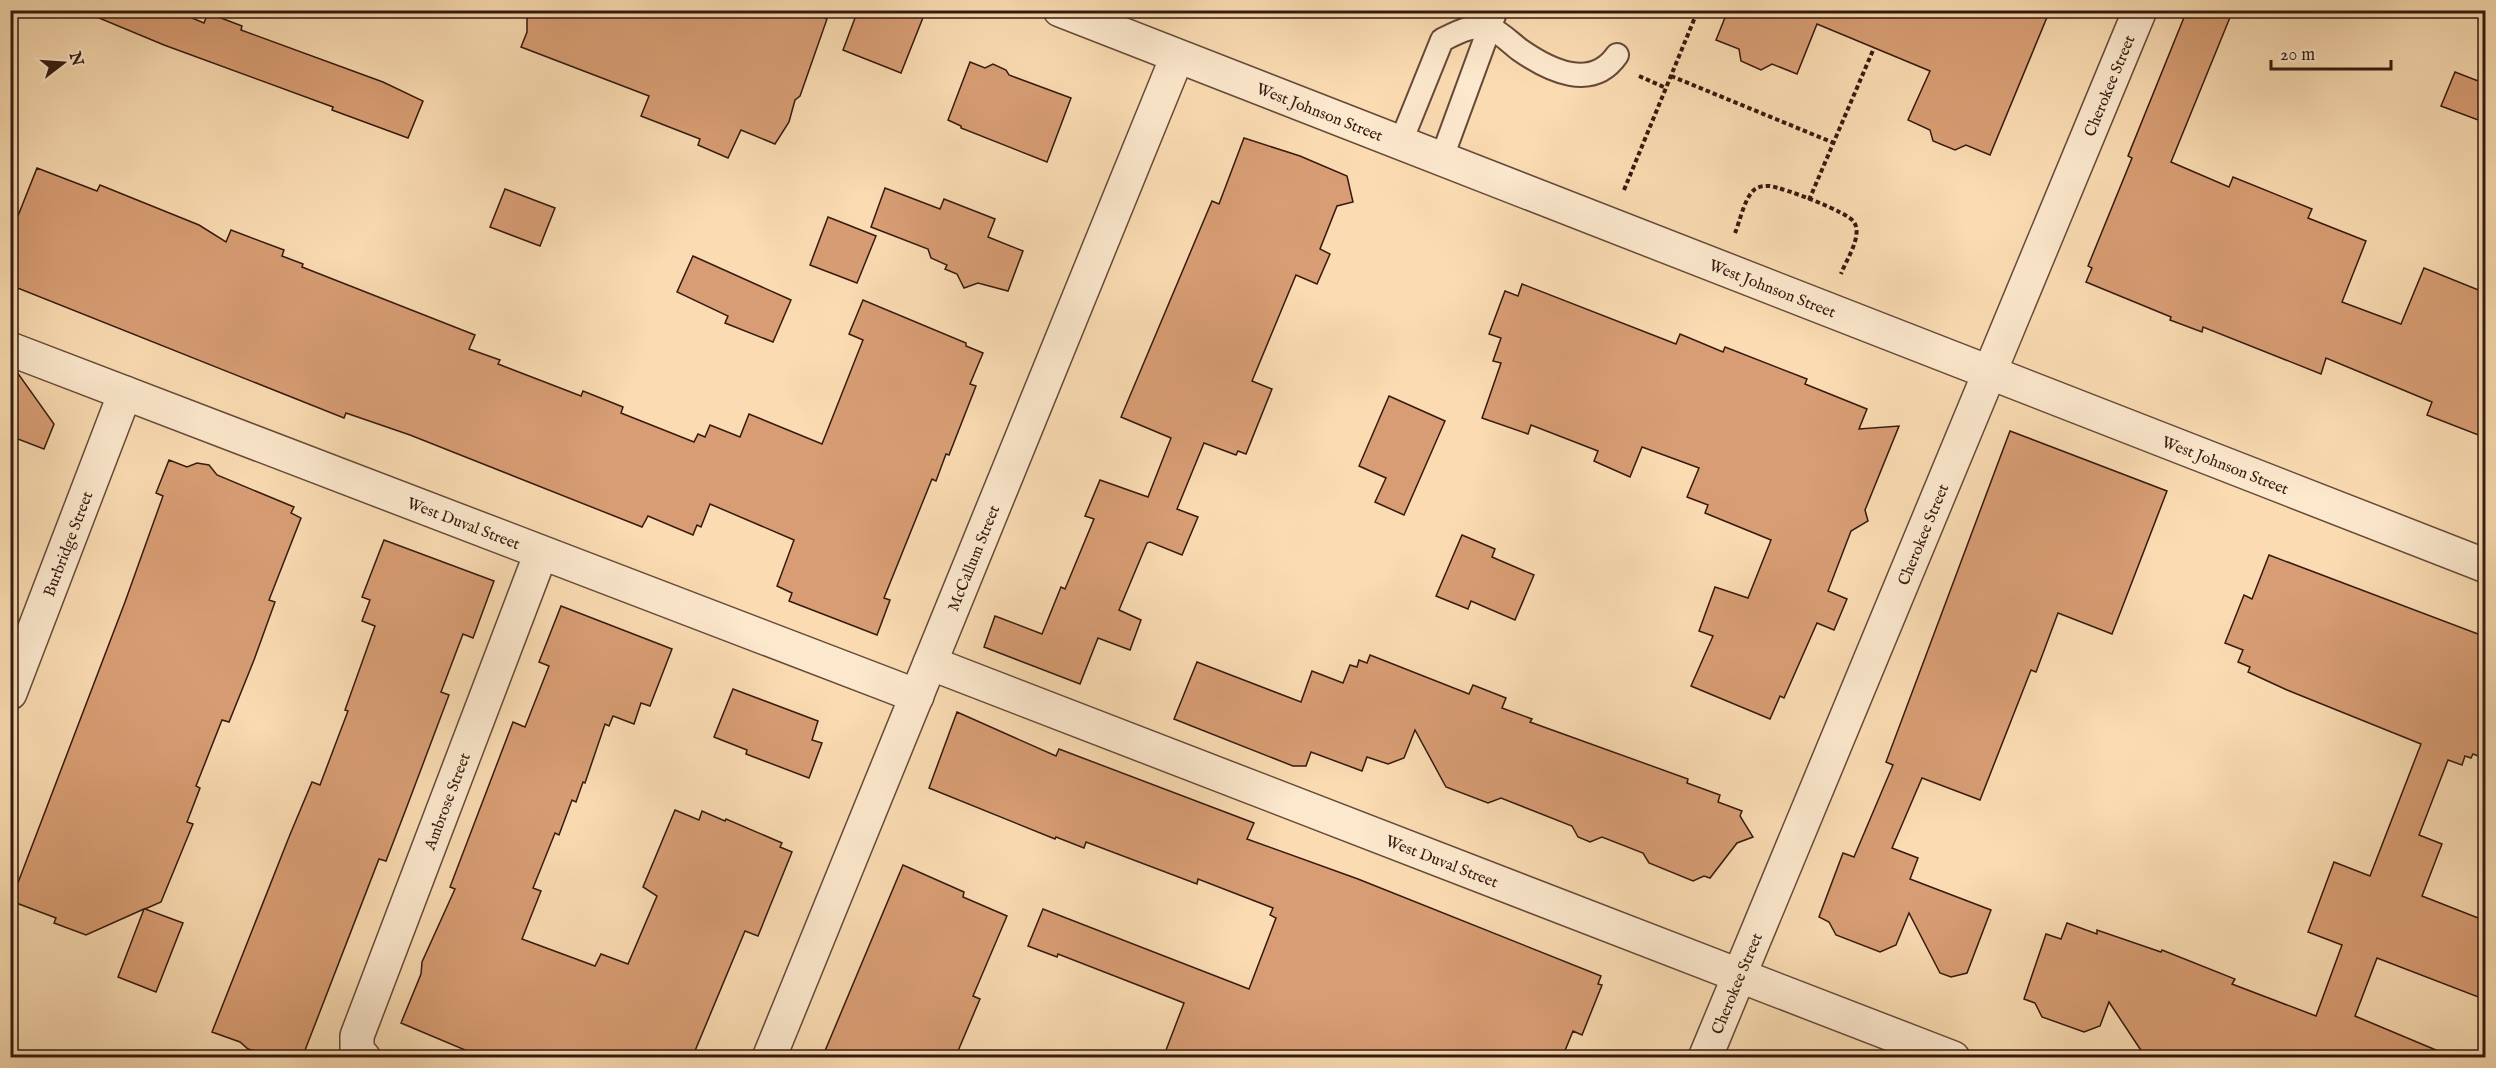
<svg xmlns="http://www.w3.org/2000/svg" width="2496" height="1068" font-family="'IM FELL English',serif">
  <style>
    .building { fill: #d89d74; stroke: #351a0f; stroke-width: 1.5 }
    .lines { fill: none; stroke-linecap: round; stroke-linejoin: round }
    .service-casing { stroke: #664a38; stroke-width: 26 }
    .minor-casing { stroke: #664a38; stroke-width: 36 }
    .tertiary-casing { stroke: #664a38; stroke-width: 36 }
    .path { stroke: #351a0f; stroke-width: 4; stroke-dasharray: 4.5 3; stroke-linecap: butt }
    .service { stroke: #fce8cd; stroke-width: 22 }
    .minor { stroke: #fce8cd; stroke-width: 33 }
    .tertiary { stroke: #fce8cd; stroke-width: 33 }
    .labels { text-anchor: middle; stroke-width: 4.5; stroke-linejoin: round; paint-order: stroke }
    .street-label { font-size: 16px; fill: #351a0f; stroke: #fce8cd }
  </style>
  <rect width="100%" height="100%" fill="#fadbb2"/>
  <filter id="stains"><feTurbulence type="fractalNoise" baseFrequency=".00333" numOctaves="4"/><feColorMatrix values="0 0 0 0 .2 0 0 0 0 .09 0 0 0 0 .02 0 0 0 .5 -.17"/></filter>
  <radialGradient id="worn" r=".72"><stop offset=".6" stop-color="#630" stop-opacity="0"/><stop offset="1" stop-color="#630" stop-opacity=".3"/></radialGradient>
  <g class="building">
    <polygon points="87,10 173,10 204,23 208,13 242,26 241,30 383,82 423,101 408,138 332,110 333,107 164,45 87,13"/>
    <polygon points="527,10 807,10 827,19 800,96 795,100 789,122 775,144 741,130 728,158 698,145 700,139 641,116 649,96 521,47 527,32"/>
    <polygon points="858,10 926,10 901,73 843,50"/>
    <polygon points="1728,10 2050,10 1990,155 1966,145 1955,150 1933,141 1930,130 1908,120 1930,71 1817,24 1797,74 1772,64 1761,70 1741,61 1739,49 1716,40"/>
    <polygon points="2187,10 2233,10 2171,162 2229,187 2233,177 2312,209 2308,218 2366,241 2342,302 2401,324 2424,268 2486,293 2486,438 2427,415 2432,402 2326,358 2321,374 2203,327 2202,332 2170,320 2171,317 2086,282 2092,268 2088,266 2132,158 2128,156"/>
    <polygon points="970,62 985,68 993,64 1006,70 1009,75 1071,98 1047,162 961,128 961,126 948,120"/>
    <polygon points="2455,72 2486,84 2486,123 2441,106"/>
    <polygon points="1244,138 1300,156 1347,176 1353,202 1337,206 1320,249 1330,254 1317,284 1296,275 1252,381 1272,389 1246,454 1238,451 1236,455 1204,443 1177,509 1198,517 1182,555 1150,542 1147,543 1119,610 1141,620 1130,650 1098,638 1080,684 984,647 995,616 1042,634 1061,587 1065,589 1094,519 1085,516 1100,480 1148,497 1171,438 1121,417 1212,201 1219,204"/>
    <polygon points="37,168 97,191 100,185 199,225 226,242 231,230 284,250 282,256 303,264 302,267 475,335 469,349 500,360 498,364 581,396 583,391 623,407 621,413 694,442 698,434 705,437 710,425 740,437 749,414 822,444 863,340 849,334 863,300 966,343 966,346 983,353 970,384 976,386 949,455 946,454 936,481 932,479 884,598 890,600 877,635 789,601 792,593 777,586 794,540 710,504 701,527 697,525 693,535 648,516 642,527 410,435 346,413 344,418 10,285 10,236"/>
    <polygon points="885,188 940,209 944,199 995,219 988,237 1023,251 1008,291 978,283 964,288 957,274 945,269 947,265 931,258 928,249 871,227"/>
    <polygon points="505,189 555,208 540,246 490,227"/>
    <polygon points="828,217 876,236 857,283 810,265"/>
    <polygon points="693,256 791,300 773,342 725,323 728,316 677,292"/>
    <polygon points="1522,284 1676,344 1680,334 1723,352 1725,347 1807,379 1805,384 1867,409 1859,429 1899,426 1865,510 1868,521 1851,531 1828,591 1847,599 1834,630 1817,623 1784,698 1780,696 1770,719 1691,686 1713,636 1699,631 1715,587 1748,598 1771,540 1705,513 1708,505 1687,497 1699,468 1642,447 1630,477 1594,461 1598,451 1531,425 1528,434 1482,418 1501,363 1493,361 1501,338 1489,334 1505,291 1518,296"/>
    <polygon points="10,369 17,372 54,424 44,449 10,436"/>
    <polygon points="1389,396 1445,421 1404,515 1375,502 1386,478 1359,466"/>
    <polygon points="2010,431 2167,491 2112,634 2058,613 2036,672 2031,670 1980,800 1922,778 1892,848 1918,858 1910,879 1991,910 1967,973 1951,977 1940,973 1909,913 1896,945 1880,952 1836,935 1829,922 1819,917 1843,853 1854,857 1893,765 1886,762"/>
    <polygon points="169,460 187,467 197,463 209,465 217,475 294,507 291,513 301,518 269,600 275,602 254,660 229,722 222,720 196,786 200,788 187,822 193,824 161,902 145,909 183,923 156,992 118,977 144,909 86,935 54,923 56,918 11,901 125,602 163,496 156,493"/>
    <polygon points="1462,535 1495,549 1492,557 1534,575 1515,620 1471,601 1468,609 1436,596"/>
    <polygon points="384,540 494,581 473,638 463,634 441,692 449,695 406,809 386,861 379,859 302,1058 278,1058 248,1049 240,1042 212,1032 289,837 312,782 320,785 348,711 345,710 375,626 362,621 370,600 362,597"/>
    <polygon points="2269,555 2486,637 2486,759 2473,754 2471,758 2465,756 2462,765 2448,760 2419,835 2442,844 2422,896 2486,921 2486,1000 2377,958 2355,1016 2455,1058 2146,1058 2109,1002 2100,1026 2084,1032 2042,1017 2035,1003 2024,999 2046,934 2061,939 2067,923 2097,934 2097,930 2161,952 2162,950 2235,979 2232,984 2316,1016 2342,945 2308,932 2334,862 2370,876 2421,744 2287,690 2248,672 2250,667 2238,662 2243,650 2225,643 2244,595 2252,599"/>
    <polygon points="561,606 672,649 650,706 641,703 634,724 613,716 609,726 605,724 585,783 583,782 576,802 572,800 559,835 555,833 533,888 541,891 522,939 595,966 601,954 628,964 657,896 643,887 675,810 699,820 702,811 725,821 726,819 782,843 780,847 792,852 758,936 745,931 692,1058 473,1058 470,1052 401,1023 421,974 422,962 455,889 450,887 513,722 525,727 549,666 539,662"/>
    <polygon points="1370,655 1469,694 1473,685 1506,698 1502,708 1532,719 1530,722 1688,779 1687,783 1720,795 1718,802 1742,811 1740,816 1753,837 1737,843 1710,878 1704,876 1693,881 1649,863 1643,853 1602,837 1590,842 1578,837 1572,826 1501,798 1488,803 1446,787 1415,730 1404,758 1388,764 1367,757 1362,771 1311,752 1306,766 1293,766 1174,719 1197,662 1301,702 1312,671 1343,683 1350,665 1357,667 1359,660 1367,663"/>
    <polygon points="733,689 818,721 812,740 822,743 809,778 746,754 747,750 714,737"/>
    <polygon points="957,712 1056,756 1059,749 1254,823 1247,839 1358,879 1601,976 1598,984 1602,985 1582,1035 1573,1031 1562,1058 1163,1058 1184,1003 1058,954 1057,957 1028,946 1043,909 1249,989 1276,918 1270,915 1273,908 1198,879 1197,884 1086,842 1084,848 1056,837 1055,839 929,788"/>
    <polygon points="903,865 964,892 963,897 1007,916 973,996 980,999 955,1058 822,1058"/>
  </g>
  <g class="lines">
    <g class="service-casing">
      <g id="service">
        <path d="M1400 144 1442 40C1456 33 1474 23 1490 28 1500 32 1512 44 1520 50 1550 71 1592 91 1617 55"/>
        <polyline points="1441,160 1496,10"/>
      </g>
    </g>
    <g class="minor-casing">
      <g id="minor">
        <path id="s1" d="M10 349 917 696"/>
        <path id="s2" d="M930 663 1953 1058"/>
        <path id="s3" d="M10 693 125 393"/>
        <path id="s4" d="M364 1058 357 1050V1036L541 553"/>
        <path id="s5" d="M769 1058 1177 57"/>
        <path id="s6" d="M1705 1058 2140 10"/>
      </g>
    </g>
    <g class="tertiary-casing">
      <g id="tertiary">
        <path id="s7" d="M1060 10 2486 566"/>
      </g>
    </g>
    <g class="path">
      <polyline points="1639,76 1666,88"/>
      <polyline points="1671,76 1834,143"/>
      <polyline points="1624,190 1698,10"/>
      <polyline points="1809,200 1874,48"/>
      <path d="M1735 233C1740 221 1744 200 1753 191 1757 186 1764 186 1770 186 1784 188 1848 212 1854 222 1863 236 1846 260 1841 274"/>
    </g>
    <use href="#service" class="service"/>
    <use href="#minor" class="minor"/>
    <use href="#tertiary" class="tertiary"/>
  </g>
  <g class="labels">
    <g class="street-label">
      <text dy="6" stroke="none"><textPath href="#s6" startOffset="1053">Cherokee Street</textPath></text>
      <text dy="6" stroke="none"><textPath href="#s7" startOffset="279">West Johnson Street</textPath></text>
      <text dy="6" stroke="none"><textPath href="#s7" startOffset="765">West Johnson Street</textPath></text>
      <text dy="6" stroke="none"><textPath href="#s7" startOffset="1251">West Johnson Street</textPath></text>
      <text dy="6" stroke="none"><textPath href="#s1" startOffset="486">West Duval Street</textPath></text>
      <text dy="6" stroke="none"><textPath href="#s6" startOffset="567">Cherokee Street</textPath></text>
      <text dy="6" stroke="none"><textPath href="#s3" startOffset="160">Burbridge Street</textPath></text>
      <text dy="6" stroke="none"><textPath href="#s5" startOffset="540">McCallum Street</textPath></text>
      <text dy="6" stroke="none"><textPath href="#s4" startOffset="276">Ambrose Street</textPath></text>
      <text dy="6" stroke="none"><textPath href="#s2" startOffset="549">West Duval Street</textPath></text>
      <text dy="6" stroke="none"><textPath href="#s6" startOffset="81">Cherokee Street</textPath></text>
    </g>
  </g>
  <rect width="2496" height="1068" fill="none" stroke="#fadbb2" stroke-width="36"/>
  <rect x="12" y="12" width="2472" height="1044" fill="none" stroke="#351a0f" stroke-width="3"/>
  <rect x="18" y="18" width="2460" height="1032" fill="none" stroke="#351a0f" stroke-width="1.5"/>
  <g transform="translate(63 63) rotate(73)" stroke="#fce8cd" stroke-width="4.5" paint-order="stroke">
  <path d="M0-4.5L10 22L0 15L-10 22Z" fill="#351a0f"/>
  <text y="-9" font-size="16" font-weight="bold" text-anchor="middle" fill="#351a0f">N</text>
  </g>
  <path d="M2271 60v9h120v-9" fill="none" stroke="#351a0f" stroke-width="3"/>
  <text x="2280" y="60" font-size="18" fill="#351a0f" stroke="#fce8cd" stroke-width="4.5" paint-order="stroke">20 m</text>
  <rect width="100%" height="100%" filter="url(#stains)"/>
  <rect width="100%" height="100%" fill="url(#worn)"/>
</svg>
